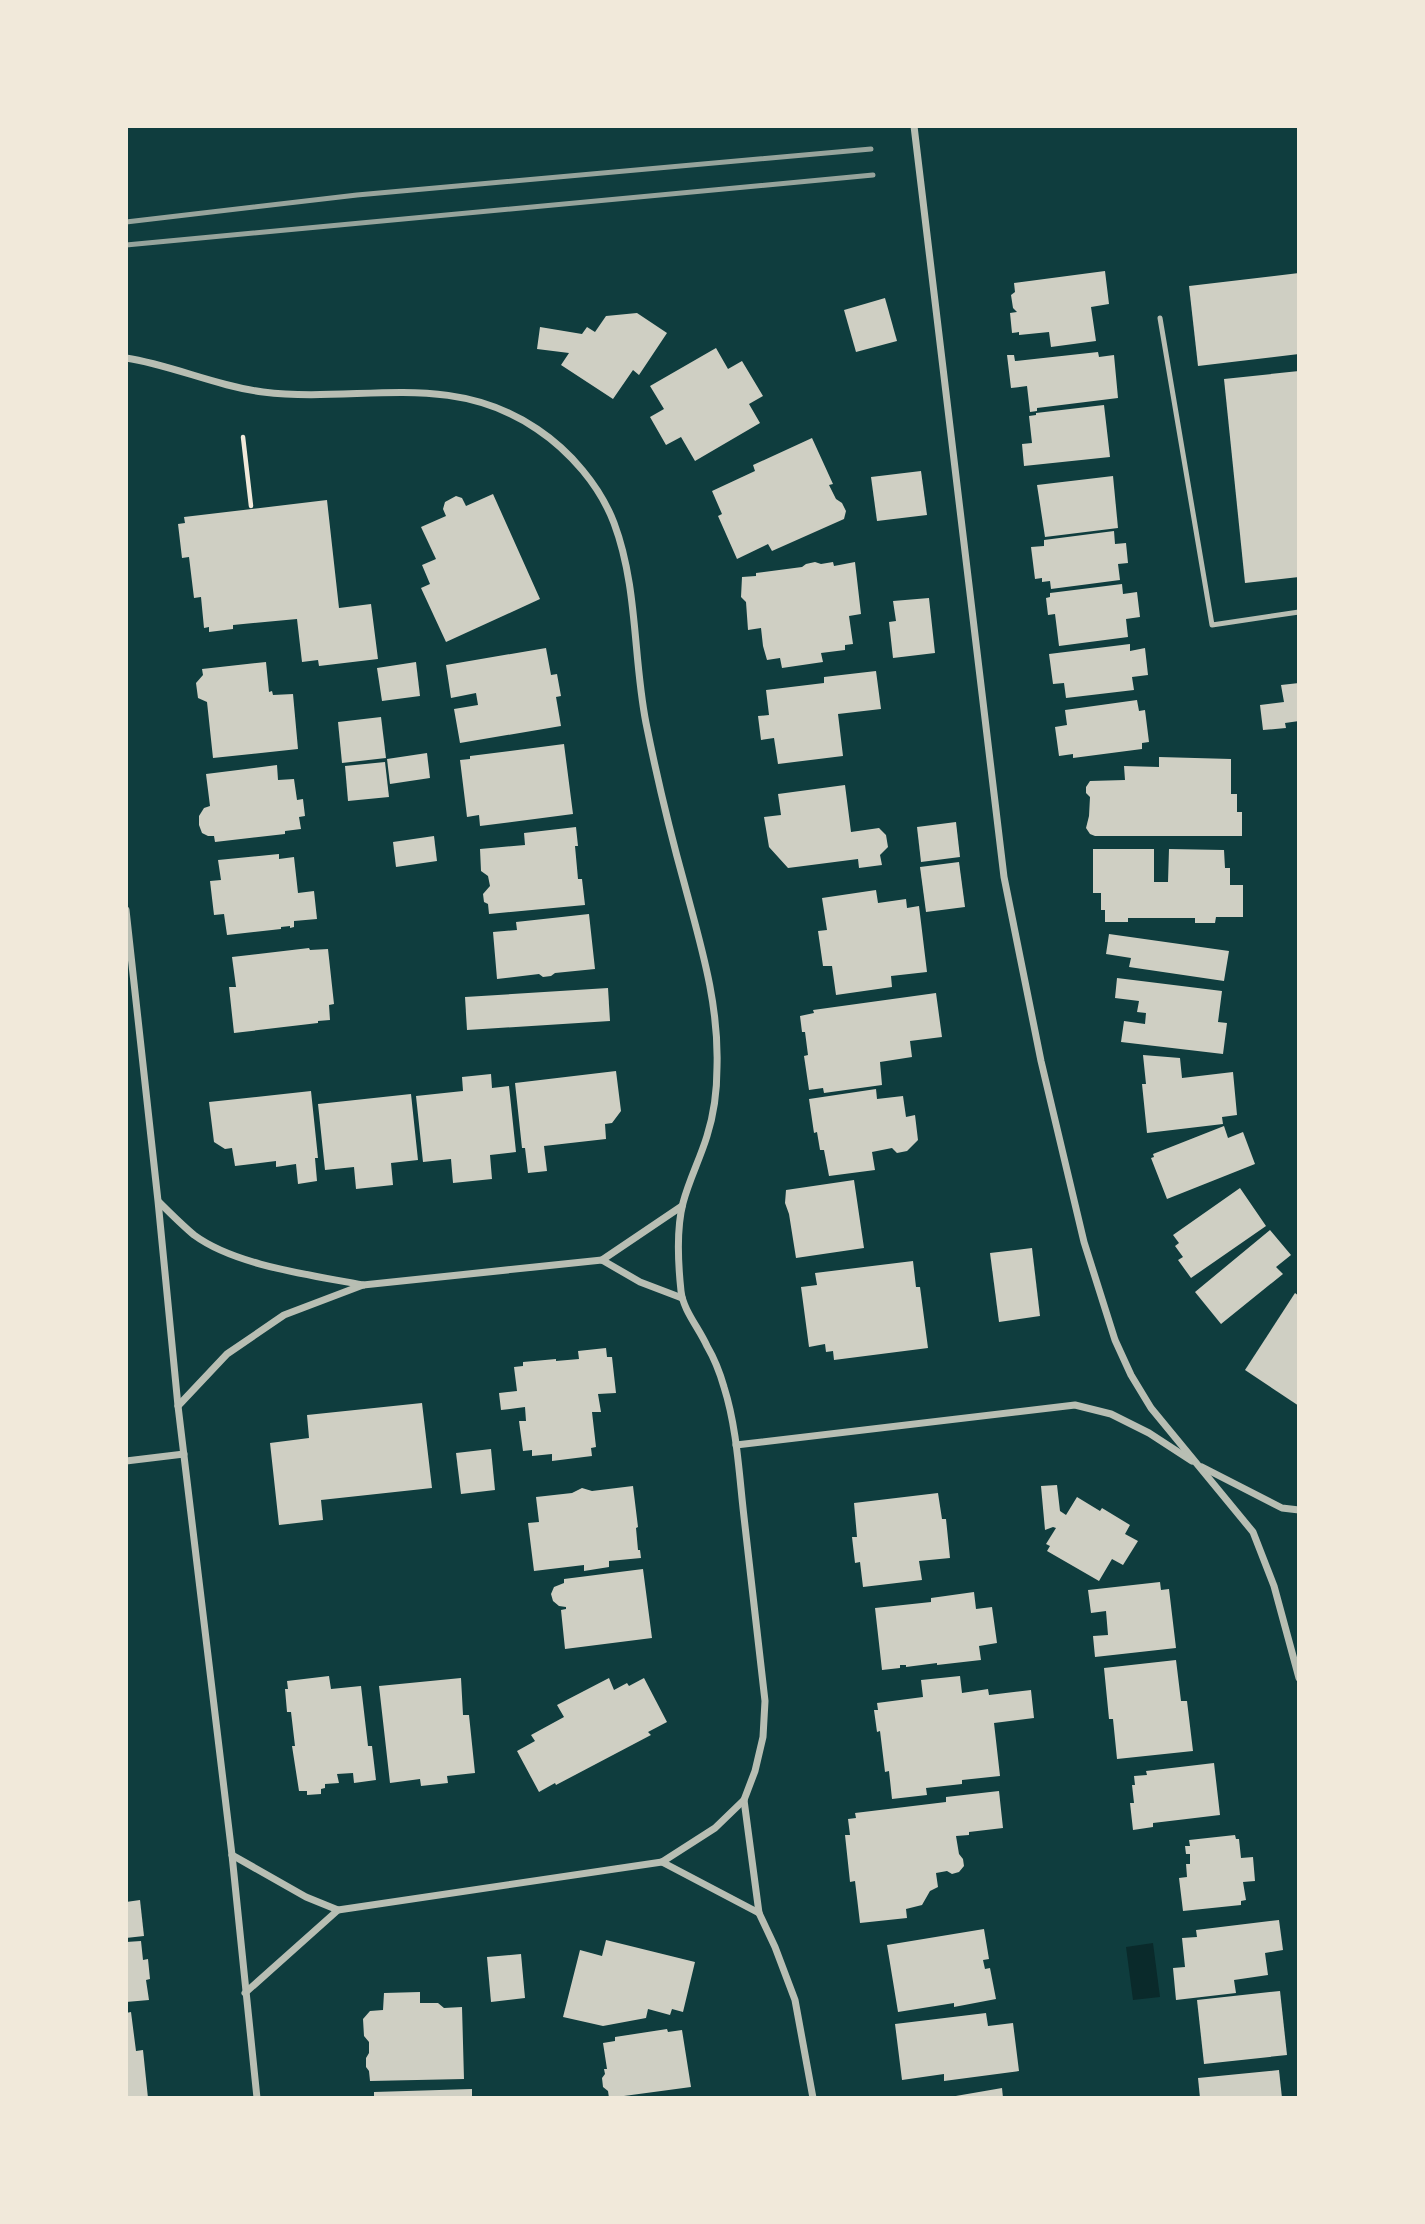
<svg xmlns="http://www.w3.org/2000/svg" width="1425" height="2224" font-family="Raleway,sans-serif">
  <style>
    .water { fill: #0a2a2b }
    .building { fill: #cfcfc3 }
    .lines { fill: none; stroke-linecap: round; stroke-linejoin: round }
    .path { stroke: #f1e9da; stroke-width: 4.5 }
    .service { stroke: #b8beb3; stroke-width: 5 }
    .minor { stroke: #b8beb3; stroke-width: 7 }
    .rail { stroke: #97a49c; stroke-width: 5 }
  </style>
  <rect width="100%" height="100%" fill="#0f3d3e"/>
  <polygon class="water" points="1153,1943 1160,1997 1133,2000 1126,1947"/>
  <g class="building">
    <polygon points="1105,271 1109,304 1091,307 1096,341 1051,347 1049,332 1019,335 1019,332 1012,333 1010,313 1017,312 1013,308 1011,295 1015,292 1014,283"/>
    <polygon points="1299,273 1299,354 1198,366 1189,286"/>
    <polygon points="885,298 897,341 856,352 844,310"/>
    <polygon points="637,313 667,333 639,375 633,370 613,399 561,365 569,353 537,349 540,327 582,334 587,327 595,332 606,316"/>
    <polygon points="716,348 728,369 742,361 763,396 749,404 760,423 695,461 681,437 666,445 650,417 664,409 650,386"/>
    <polygon points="1098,352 1099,357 1114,355 1118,398 1037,408 1037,411 1030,412 1027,386 1011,388 1007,355 1014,355 1015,361"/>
    <polygon points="1299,371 1299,577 1245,583 1224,379"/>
    <polygon points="1104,405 1110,457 1024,466 1022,444 1032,443 1029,416 1036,415 1036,413"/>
    <polygon points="812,438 833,484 829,485 836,499 842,503 846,511 844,519 772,551 768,544 737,559 718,516 722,514 712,491 755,471 753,465"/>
    <polygon points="921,471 927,515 877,521 871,477"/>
    <polygon points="1113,476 1118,528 1045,537 1037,485"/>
    <polygon points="493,494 540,599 446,642 421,588 430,584 422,565 436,559 421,527 446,516 443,509 445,502 456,496 462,498 466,506"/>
    <polygon points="327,500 339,608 371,604 378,659 319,666 318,660 302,662 297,619 233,625 233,629 209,632 209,627 204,628 201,597 194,598 189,557 182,558 178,524 185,523 184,517"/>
    <polygon points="1114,531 1115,544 1126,543 1128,563 1118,564 1120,580 1051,589 1050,581 1042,582 1042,578 1035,579 1031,547 1044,546 1044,540"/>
    <polygon points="815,562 821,564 833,562 834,566 855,562 861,614 849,616 853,644 845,645 845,650 821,653 823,662 782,668 780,658 767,660 763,646 761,628 748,630 746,602 741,597 742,577 756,576 756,573 802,567 806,564"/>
    <polygon points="1122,584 1123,594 1137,592 1140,617 1126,619 1128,637 1059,646 1055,614 1048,615 1046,598 1050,597 1050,593"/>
    <polygon points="929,598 935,653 893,658 889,622 896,621 893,601"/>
    <polygon points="1130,644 1130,651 1145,648 1148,675 1132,677 1134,690 1066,698 1064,683 1053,684 1049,654"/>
    <polygon points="546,648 551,675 557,674 561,696 556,697 561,726 460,743 454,709 478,705 476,693 451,698 446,665"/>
    <polygon points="266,662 269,692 272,691 273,695 293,694 298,749 213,758 207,702 198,698 196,683 203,675 202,669"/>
    <polygon points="416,662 420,696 382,701 377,668"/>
    <polygon points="876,671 881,709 838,714 843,756 778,764 774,738 761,740 758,716 769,715 766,690 824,683 824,677"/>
    <polygon points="1299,683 1299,721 1285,723 1286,728 1263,730 1260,705 1284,702 1281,685"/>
    <polygon points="1137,700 1139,711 1145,710 1149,742 1142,743 1142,749 1073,758 1073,754 1059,756 1055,727 1067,725 1065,710"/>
    <polygon points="381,717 386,758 342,763 338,722"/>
    <polygon points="564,744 573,814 480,826 479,815 467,817 460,760 470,759 470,756"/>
    <polygon points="427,753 430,778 390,784 387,759"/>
    <polygon points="1159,757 1231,759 1231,794 1237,794 1237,812 1242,812 1242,836 1095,836 1090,834 1086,828 1089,816 1090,797 1086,793 1086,787 1090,781 1125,780 1124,766 1159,767"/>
    <polygon points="385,762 389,797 348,801 345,766"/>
    <polygon points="277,765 278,780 294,779 297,800 303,799 305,816 299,817 301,829 285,831 285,834 215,842 214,836 208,836 202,833 199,825 199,816 204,808 210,806 206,774"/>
    <polygon points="845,785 851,832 879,828 886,835 888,847 880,855 882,865 859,868 858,859 788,868 769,847 764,817 781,815 778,794"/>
    <polygon points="956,822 960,857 921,862 917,827"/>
    <polygon points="576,827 578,846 575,846 578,879 582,879 585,905 489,914 488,904 484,902 483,894 490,886 488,876 481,871 480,849 525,845 524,833"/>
    <polygon points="434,836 437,861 396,867 393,842"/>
    <polygon points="1093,849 1154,849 1154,882 1168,882 1169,849 1224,850 1225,868 1230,868 1230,885 1243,885 1243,917 1216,917 1215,923 1195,923 1195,918 1128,918 1128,922 1105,922 1105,910 1101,910 1101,893 1093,893"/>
    <polygon points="279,854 279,859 294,857 298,893 314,891 317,919 294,921 294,927 290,928 290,926 281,927 281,929 227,935 224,914 214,915 210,881 221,880 218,860"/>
    <polygon points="959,862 965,907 926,912 920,867"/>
    <polygon points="876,890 878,903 906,899 907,908 919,906 927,972 891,976 892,987 836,995 832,966 823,966 818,931 827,930 822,898"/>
    <polygon points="589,914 595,969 555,973 551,976 543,977 539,974 497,979 493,932 517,930 516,922"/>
    <polygon points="1109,934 1229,951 1224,981 1129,967 1131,958 1106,954"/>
    <polygon points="309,948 310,950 328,949 334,1004 329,1005 330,1020 318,1021 318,1023 234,1033 229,987 236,987 232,957"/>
    <polygon points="1117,978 1222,991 1218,1022 1227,1023 1223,1054 1121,1042 1124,1021 1145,1024 1146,1013 1137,1012 1139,1001 1115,998"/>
    <polygon points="608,988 610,1021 467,1030 465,997"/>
    <polygon points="936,993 942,1037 910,1041 912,1057 880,1062 882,1085 824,1093 823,1088 809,1090 804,1056 808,1055 805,1032 802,1032 800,1016 814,1013 813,1010"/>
    <polygon points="1143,1055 1180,1058 1182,1078 1233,1072 1237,1115 1222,1117 1223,1124 1147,1133 1142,1084 1146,1084"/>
    <polygon points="616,1071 621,1111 612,1123 605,1124 606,1139 544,1146 547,1171 528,1173 525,1148 522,1148 515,1083"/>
    <polygon points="491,1074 492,1088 509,1086 516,1152 490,1155 492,1179 453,1183 451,1159 423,1162 416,1096 463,1091 462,1077"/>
    <polygon points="876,1089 877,1099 903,1096 906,1117 915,1115 918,1140 907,1151 897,1153 892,1148 872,1152 875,1170 829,1176 824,1150 820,1150 817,1132 814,1133 809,1099"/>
    <polygon points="311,1091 318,1158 315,1158 317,1181 298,1184 296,1164 276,1167 276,1161 235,1166 232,1148 225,1149 214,1142 209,1102"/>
    <polygon points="411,1094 418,1160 391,1163 393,1185 356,1189 354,1167 325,1170 318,1104"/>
    <polygon points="1224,1126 1228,1138 1243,1132 1255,1164 1167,1199 1151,1158 1154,1157 1153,1154"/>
    <polygon points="854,1180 864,1248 796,1258 789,1214 785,1203 786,1190"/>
    <polygon points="1240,1188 1266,1226 1191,1278 1178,1260 1183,1257 1175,1246 1179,1243 1173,1235"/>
    <polygon points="1270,1230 1291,1255 1276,1267 1283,1274 1221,1324 1195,1292"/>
    <polygon points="1032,1248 1040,1316 999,1322 990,1253"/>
    <polygon points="913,1261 916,1287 920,1287 928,1348 834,1360 833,1351 826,1352 825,1344 809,1347 801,1287 817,1285 815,1273"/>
    <polygon points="1295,1293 1299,1296 1299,1406 1245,1370"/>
    <polygon points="606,1348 607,1357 612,1357 616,1393 598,1394 601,1412 592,1412 596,1447 591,1448 592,1456 552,1461 552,1454 532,1456 532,1450 523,1451 519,1421 526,1421 525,1407 501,1410 499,1393 517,1391 514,1367 523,1366 523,1362 556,1359 556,1361 579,1359 578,1351"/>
    <polygon points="422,1403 432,1488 321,1500 323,1520 279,1525 270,1443 309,1438 307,1415"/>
    <polygon points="491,1449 495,1490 461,1494 456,1453"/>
    <polygon points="1057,1485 1060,1511 1066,1515 1077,1497 1100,1511 1102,1508 1130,1525 1125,1534 1138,1541 1123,1565 1112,1559 1099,1581 1047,1551 1050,1546 1046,1544 1056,1528 1053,1527 1045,1530 1041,1486"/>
    <polygon points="633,1486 638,1527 636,1528 638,1550 640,1550 641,1558 609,1561 609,1567 584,1571 584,1565 534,1571 528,1523 539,1522 536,1497 572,1493 582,1488 592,1491"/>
    <polygon points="938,1493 942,1519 946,1519 950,1558 919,1561 922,1580 863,1587 860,1562 855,1563 852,1537 857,1537 854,1503"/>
    <polygon points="643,1569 652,1638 565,1649 561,1610 566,1609 566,1607 559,1606 553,1601 551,1594 554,1587 564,1583 564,1579"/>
    <polygon points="1160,1582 1161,1590 1169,1589 1176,1648 1095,1657 1093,1636 1108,1635 1106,1611 1091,1613 1088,1590"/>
    <polygon points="974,1592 976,1609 992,1607 997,1643 979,1646 981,1660 937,1665 937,1663 906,1667 906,1665 900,1665 900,1668 882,1670 875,1608 931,1602 931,1598"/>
    <polygon points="1176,1660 1181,1701 1187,1701 1193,1751 1117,1759 1113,1719 1109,1719 1104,1668"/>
    <polygon points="329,1676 331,1689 361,1686 368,1746 372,1746 376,1780 354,1783 353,1773 337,1774 339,1783 325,1784 325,1788 321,1789 321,1794 307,1795 307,1791 299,1791 292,1746 295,1746 291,1712 287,1712 285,1689 288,1689 287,1681"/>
    <polygon points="960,1676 962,1693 988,1689 989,1695 1031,1690 1034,1718 994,1723 1000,1776 962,1780 962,1784 926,1788 927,1795 892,1799 889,1771 885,1772 880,1731 877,1732 874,1710 878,1710 877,1703 923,1697 921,1680"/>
    <polygon points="461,1678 463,1715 469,1715 475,1773 447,1776 448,1783 421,1786 420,1779 390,1783 379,1686"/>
    <polygon points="609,1678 614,1690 627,1683 629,1686 644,1678 667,1722 648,1732 651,1735 556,1785 555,1783 539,1792 517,1751 535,1741 531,1735 564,1717 557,1705"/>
    <polygon points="1214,1763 1220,1815 1153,1823 1153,1827 1133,1830 1130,1803 1134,1803 1132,1785 1135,1785 1134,1776 1147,1775 1146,1771"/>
    <polygon points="999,1791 1003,1828 969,1832 969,1835 956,1836 959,1854 963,1859 964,1866 959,1872 952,1874 947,1871 936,1873 938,1887 930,1891 922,1905 906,1909 907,1918 860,1923 855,1881 850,1882 845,1835 850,1835 848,1819 856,1818 855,1813 946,1802 946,1797"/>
    <polygon points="1235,1835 1236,1839 1239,1839 1241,1858 1253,1857 1255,1881 1243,1882 1246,1900 1241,1901 1241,1905 1183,1911 1179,1878 1187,1877 1186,1864 1190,1864 1190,1854 1186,1854 1185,1846 1190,1846 1189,1840"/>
    <polygon points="140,1900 144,1936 126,1938 126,1902"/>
    <polygon points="1279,1920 1283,1950 1265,1953 1268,1975 1234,1980 1236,1993 1176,2000 1173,1968 1185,1967 1182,1938 1197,1937 1196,1930"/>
    <polygon points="984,1929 989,1959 983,1960 985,1969 990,1968 996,1999 954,2007 954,2003 898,2012 887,1945"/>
    <polygon points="606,1940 695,1962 683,2012 672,2009 670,2015 648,2009 646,2018 603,2026 563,2017 580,1950 602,1956"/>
    <polygon points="141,1941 143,1960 148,1959 150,1979 146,1980 149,2000 126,2002 126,1942"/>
    <polygon points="521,1954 525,1998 491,2002 487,1957"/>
    <polygon points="1280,1991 1287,2055 1204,2064 1197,2000"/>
    <polygon points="420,1992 420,2003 438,2003 444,2008 462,2007 464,2079 370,2081 369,2071 366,2067 366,2058 369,2053 369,2042 364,2036 363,2019 370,2011 383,2010 384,1993"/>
    <polygon points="131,2012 136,2051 143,2050 148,2098 126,2098 126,2013"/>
    <polygon points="986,2013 988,2026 1013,2023 1019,2071 944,2081 944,2074 902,2080 895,2024"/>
    <polygon points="667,2029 668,2032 682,2030 691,2087 609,2098 608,2091 603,2087 602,2078 605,2074 604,2069 607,2069 603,2043 615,2041 615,2037"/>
    <polygon points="1279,2070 1282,2098 1200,2098 1198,2078"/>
    <polygon points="1002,2088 1003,2098 951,2098 950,2097"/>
    <polygon points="472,2089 472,2098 374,2098 374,2092"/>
  </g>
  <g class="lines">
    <polyline class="path" points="243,437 251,506"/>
    <polyline class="service" points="1160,318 1212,625 1299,612"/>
    <g class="minor">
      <polyline points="914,126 1004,877 1041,1061 1084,1242 1115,1340 1131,1375 1151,1408 1253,1532 1274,1586 1299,1678"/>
      <path d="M126 358C172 365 216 386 263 392 359 404 449 369 537 429 570 451 600 486 614 523 638 587 633 657 646 723 657 778 670 832 685 886 701 946 719 1004 717 1067 717 1090 714 1114 707 1136 700 1159 689 1180 683 1203 676 1230 678 1263 681 1291 683 1310 699 1328 707 1346 714 1358 720 1373 724 1387 737 1428 739 1474 744 1517 751 1578 758 1640 765 1701L763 1737 755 1771 744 1800 759 1913 775 1947 795 2000 813 2098"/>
      <polyline points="126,910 158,1201 178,1406 232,1855 257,2098"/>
      <path d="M159 1202C170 1213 182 1225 194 1235 236 1266 312 1275 363 1285"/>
      <polyline points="602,1260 682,1206"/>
      <polyline points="178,1406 227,1354 284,1315 363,1285 602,1260 640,1282 682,1298"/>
      <polyline points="736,1445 1075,1405 1111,1414 1149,1433 1192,1461"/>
      <polyline points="126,1461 184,1454"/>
      <polyline points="1202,1467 1282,1508 1299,1510"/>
      <polyline points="232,1855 306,1897 338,1910 245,1993"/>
      <polyline points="662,1862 759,1913"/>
      <polyline points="338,1910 662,1862 715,1828 744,1800"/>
    </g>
    <g class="rail">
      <polyline points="126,222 357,195 871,149"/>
      <polyline points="126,245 873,175"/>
    </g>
  </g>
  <rect width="1425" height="2224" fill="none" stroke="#f1e9da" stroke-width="256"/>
</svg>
